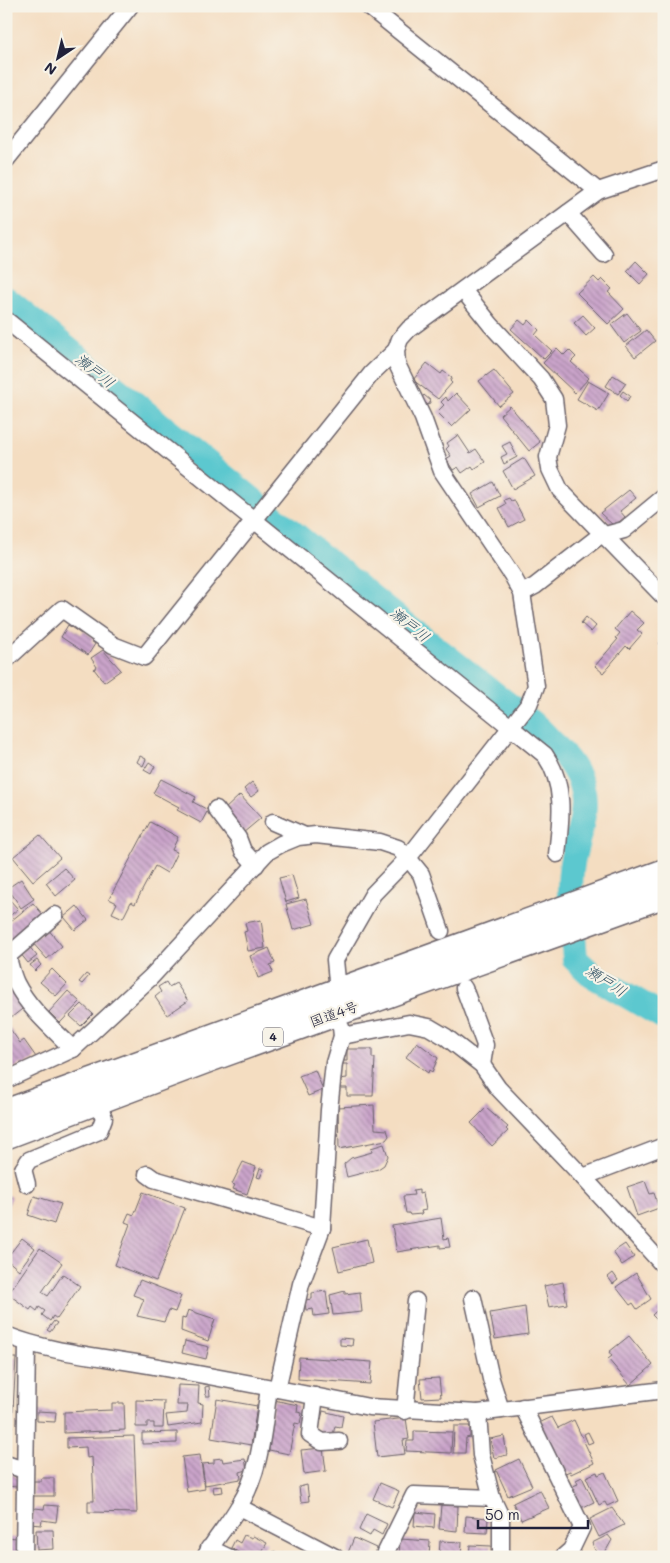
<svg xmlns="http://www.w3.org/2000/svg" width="670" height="1563" font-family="Mali,'Klee One',sans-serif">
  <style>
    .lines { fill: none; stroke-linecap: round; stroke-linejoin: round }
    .river { stroke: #5bc8cf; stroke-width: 26 }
    .building { fill: url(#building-back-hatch) }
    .minor-casing { stroke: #6c636a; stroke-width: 19 }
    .highway-casing { stroke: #6c636a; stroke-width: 28 }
    .minor { stroke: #fff; stroke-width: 16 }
    .highway { stroke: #fff; stroke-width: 25 }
    .labels { text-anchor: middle; stroke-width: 4.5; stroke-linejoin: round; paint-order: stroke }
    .shield { fill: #f7f3e8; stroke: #62616f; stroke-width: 1 }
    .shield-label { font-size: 12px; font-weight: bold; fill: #22223b }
    .street-label { font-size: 14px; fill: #22223b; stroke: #f7f3e8 }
    .water-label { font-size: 15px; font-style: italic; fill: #335467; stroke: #f7f3e8 }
  </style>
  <defs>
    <pattern id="building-back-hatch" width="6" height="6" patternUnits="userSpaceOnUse" patternTransform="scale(1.25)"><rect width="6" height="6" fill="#caa4ca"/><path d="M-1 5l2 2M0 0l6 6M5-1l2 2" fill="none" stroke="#a485a5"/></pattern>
  </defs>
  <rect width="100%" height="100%" fill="#f7f3e8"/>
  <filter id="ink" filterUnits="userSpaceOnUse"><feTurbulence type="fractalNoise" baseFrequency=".02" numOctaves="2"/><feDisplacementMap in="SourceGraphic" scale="10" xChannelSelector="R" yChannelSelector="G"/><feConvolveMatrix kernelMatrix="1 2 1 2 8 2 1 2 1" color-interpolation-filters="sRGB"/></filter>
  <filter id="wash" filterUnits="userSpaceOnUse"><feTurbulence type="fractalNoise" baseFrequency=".0096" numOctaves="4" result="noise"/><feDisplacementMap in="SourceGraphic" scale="20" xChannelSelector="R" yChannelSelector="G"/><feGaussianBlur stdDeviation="1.12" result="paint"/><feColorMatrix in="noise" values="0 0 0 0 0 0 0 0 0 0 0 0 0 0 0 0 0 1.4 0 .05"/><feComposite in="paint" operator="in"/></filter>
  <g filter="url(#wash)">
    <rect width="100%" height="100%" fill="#f4ddc1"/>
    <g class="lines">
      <path class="river" d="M6 299 391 613 539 729C559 750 584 771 584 803 584 825 573 848 571 871 568 899 573 930 575 959L592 975 664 1017"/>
    </g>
    <g id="blocks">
      <g class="building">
        <polygon points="636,261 649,274 640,284 627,271"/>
        <polygon points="594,277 599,282 602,279 612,289 608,292 624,309 608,324 577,293"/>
        <polygon points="627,313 641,331 624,343 611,325"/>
        <polygon points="583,315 595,328 586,336 574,323"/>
        <polygon points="519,320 525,325 529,320 539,330 535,335 552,351 544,359 511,329"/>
        <polygon points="646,330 655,341 635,357 626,346"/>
        <polygon points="557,348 564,355 569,350 576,357 571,362 589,378 575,393 543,363"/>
        <polygon points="427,363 441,374 443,371 452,378 450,381 452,383 438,399 413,380"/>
        <polygon points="494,370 514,394 499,406 479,381"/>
        <polygon points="613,375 626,383 618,394 606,386"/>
        <polygon points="588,381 609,393 598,411 577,399"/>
        <polygon points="623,391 630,396 627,401 620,395"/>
        <polygon points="456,393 471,409 452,427 437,412 444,405 441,402 446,397 448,401"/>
        <polygon points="424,395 431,401 428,405 421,399"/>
        <polygon points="510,406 540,442 529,451 500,415"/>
        <polygon points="458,435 470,453 476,449 485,462 474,469 472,466 462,473 458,467 453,470 446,459 451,456 446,449 449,446 447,443"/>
        <polygon points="510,442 517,457 504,464 501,457 507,454 502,446"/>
        <polygon points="524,458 535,476 513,489 503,471"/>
        <polygon points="493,482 500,496 479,507 472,494"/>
        <polygon points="629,490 636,498 620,511 625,517 614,526 600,513"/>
        <polygon points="509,498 511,501 514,500 524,519 509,527 499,508 506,504 504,500"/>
        <polygon points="630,611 644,623 637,630 642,634 629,649 626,646 603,673 595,666 618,639 616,638 620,633 615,629"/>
        <polygon points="586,617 596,626 591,632 581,623"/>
        <polygon points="68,625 81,634 84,631 94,637 91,641 95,644 88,655 61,637"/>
        <polygon points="664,632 664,648 659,644 663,640 660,637"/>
        <polygon points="103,650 121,670 104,682 94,669 97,667 91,658"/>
        <polygon points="140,756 146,759 143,766 137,762"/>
        <polygon points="149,762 155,766 151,774 144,770"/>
        <polygon points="161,779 196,797 193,802 208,810 201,823 177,810 179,807 153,793"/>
        <polygon points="252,782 259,791 251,797 244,789"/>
        <polygon points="240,795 261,818 243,833 223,811"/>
        <polygon points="150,822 178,837 172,850 177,852 167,873 155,866 135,904 131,902 123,918 112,913 117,903 109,899"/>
        <polygon points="40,835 60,858 33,881 13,857"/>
        <polygon points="64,868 75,880 56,896 46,883"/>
        <polygon points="292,875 299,898 286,902 279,878"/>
        <polygon points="21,879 34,899 21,908 8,888"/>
        <polygon points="6,890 12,896 9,899 18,909 6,919"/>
        <polygon points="306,899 314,924 293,930 286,904"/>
        <polygon points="33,903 44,916 12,943 6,936 6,925"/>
        <polygon points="77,906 88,920 75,930 64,917"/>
        <polygon points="261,920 265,948 248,951 244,932 247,931 245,923"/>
        <polygon points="47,928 62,946 47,959 31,941"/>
        <polygon points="28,945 37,956 28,963 20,953"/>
        <polygon points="269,948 275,963 270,965 273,972 258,978 250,956"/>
        <polygon points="37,960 41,965 35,971 30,965"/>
        <polygon points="52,969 67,984 56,996 40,982"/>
        <polygon points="86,974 89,976 82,984 79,982"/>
        <polygon points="6,982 26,1006 12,1017 6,1009"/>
        <polygon points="166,982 169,987 176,983 188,1001 167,1015 155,997 161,992 158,987"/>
        <polygon points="68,991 80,1002 60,1023 49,1012"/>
        <polygon points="82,1004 93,1014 81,1026 70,1016"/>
        <polygon points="8,1026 20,1043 24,1040 36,1057 23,1066 21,1063 14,1069 6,1059 8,1058 6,1055"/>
        <polygon points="417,1042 438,1058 432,1072 429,1070 428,1073 406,1057"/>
        <polygon points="347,1049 372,1049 372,1058 375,1058 373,1096 347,1096 347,1088 340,1088 340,1079 347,1078 347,1064 343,1064 343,1061 347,1061"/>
        <polygon points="315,1070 323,1090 308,1096 299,1076"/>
        <polygon points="374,1105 375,1129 387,1130 389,1136 386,1140 339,1149 338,1107"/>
        <polygon points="486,1108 508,1127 506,1129 508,1131 492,1146 471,1123"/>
        <polygon points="384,1144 388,1156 384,1165 378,1169 347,1177 344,1164 351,1158 372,1152 371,1148"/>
        <polygon points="243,1162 256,1167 247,1194 233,1189 235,1185 232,1184"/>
        <polygon points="260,1168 264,1169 260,1178 257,1177"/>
        <polygon points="645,1181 650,1194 654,1193 659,1208 637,1216 627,1187"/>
        <polygon points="419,1190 419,1194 423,1193 426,1210 421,1211 422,1214 410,1215 409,1213 406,1213 403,1196 414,1195 413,1191"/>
        <polygon points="143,1192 185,1208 156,1281 115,1265 130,1224 125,1222 129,1213 134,1215"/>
        <polygon points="6,1194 12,1197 6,1210"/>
        <polygon points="34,1196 61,1204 54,1224 28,1215"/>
        <polygon points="441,1218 444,1239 448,1238 450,1247 440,1248 440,1245 397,1252 392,1226"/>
        <polygon points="22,1238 35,1248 19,1270 6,1259"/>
        <polygon points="367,1239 372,1263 339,1271 333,1247"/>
        <polygon points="625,1244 634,1257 622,1265 613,1252"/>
        <polygon points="40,1248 62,1263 42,1292 48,1296 63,1274 80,1286 57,1319 53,1316 50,1321 42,1315 45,1311 39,1307 37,1311 32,1307 30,1310 8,1294"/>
        <polygon points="613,1273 618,1280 613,1284 608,1277"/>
        <polygon points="636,1273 651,1299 637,1309 633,1303 630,1305 616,1287"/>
        <polygon points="140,1280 181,1296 175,1312 169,1310 164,1322 137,1316 144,1299 133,1295"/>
        <polygon points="563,1282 567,1304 549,1307 544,1286"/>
        <polygon points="326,1291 329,1314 314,1316 313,1309 306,1310 305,1300 312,1299 312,1293"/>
        <polygon points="345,1291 345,1294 360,1292 362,1312 333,1315 330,1295"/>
        <polygon points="664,1304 664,1327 652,1315"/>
        <polygon points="525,1307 528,1334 495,1339 490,1313"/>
        <polygon points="188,1310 215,1319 208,1341 181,1331 182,1318 185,1319"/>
        <polygon points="54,1321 57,1323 50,1332 47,1330"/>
        <polygon points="629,1336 653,1365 630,1385 608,1359 612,1356 609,1352"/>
        <polygon points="340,1338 353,1339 352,1346 340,1345"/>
        <polygon points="185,1341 209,1347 206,1359 182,1353"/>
        <polygon points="299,1357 372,1362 370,1384 298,1379"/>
        <polygon points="6,1358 16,1358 12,1427 6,1427"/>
        <polygon points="439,1378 441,1397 422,1398 420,1379"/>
        <polygon points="178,1385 199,1386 198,1403 203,1404 202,1422 168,1427 166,1415 187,1413 188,1405 177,1405"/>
        <polygon points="209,1386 210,1396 206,1396 205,1387"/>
        <polygon points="217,1399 257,1406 251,1445 211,1438"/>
        <polygon points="136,1400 164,1401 163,1428 154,1428 154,1423 147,1423 147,1427 136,1427"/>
        <polygon points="274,1400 298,1405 297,1412 302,1413 300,1424 295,1423 289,1454 264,1449"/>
        <polygon points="112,1403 124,1403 125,1430 64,1433 64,1412 112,1410"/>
        <polygon points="37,1411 56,1412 55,1422 37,1421"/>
        <polygon points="323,1411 343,1416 341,1427 335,1426 333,1435 318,1432"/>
        <polygon points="552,1417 558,1428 574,1420 594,1463 571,1474 570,1471 563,1474 539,1423"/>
        <polygon points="406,1418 409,1439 403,1440 405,1454 377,1457 373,1422"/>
        <polygon points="454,1426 470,1426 470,1437 466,1438 465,1453 453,1453"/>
        <polygon points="414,1431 452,1432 451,1453 406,1451 407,1441 414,1441"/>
        <polygon points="177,1432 177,1443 142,1444 142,1433"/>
        <polygon points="588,1432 593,1442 588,1444 584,1434"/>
        <polygon points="134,1436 137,1513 88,1512 88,1501 94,1501 92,1457 87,1458 86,1447 67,1448 67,1438"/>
        <polygon points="504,1436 507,1455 494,1458 490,1439"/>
        <polygon points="323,1448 326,1471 304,1474 301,1450"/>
        <polygon points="200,1455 205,1489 187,1492 182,1457"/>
        <polygon points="222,1458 223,1462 245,1459 247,1470 240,1472 241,1479 205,1485 202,1464 214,1463 214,1459"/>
        <polygon points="519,1459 532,1486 508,1496 496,1470"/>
        <polygon points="6,1469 18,1479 17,1487 6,1486"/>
        <polygon points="597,1472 598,1475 605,1472 618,1501 607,1506 605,1502 599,1505 586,1477"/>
        <polygon points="582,1477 594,1502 579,1509 571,1492 575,1490 573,1486 578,1484 576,1480"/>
        <polygon points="41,1478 54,1478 54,1496 33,1496 33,1481 41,1481"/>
        <polygon points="380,1483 399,1491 392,1507 373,1499"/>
        <polygon points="307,1485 309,1501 301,1502 299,1487"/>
        <polygon points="222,1486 223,1492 214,1493 213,1487"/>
        <polygon points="540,1490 549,1508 521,1520 513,1503"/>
        <polygon points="45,1505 58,1506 56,1522 42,1520 41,1525 30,1524 35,1508 44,1509"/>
        <polygon points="441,1505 458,1506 457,1531 439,1529"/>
        <polygon points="612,1508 624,1525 599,1537 590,1519"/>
        <polygon points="415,1512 435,1514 434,1528 414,1526"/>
        <polygon points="366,1514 387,1524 382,1535 373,1530 370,1536 359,1530"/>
        <polygon points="466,1516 488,1518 487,1533 465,1532"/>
        <polygon points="36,1530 53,1530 54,1549 37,1550"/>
        <polygon points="244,1535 252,1538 253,1536 267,1543 259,1557 247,1557 231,1548 235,1540 240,1543"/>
        <polygon points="608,1535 612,1540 603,1556 598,1557 592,1543"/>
        <polygon points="6,1537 17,1538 18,1555 6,1555"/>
        <polygon points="354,1538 376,1548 373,1557 347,1555"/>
        <polygon points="400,1539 430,1541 429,1557 399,1557"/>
        <polygon points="440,1541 462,1542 461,1557 439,1557"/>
        <polygon points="470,1545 491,1546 491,1557 469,1557"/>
        <polygon points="274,1551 281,1555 283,1552 291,1557 271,1557"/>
      </g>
    </g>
  </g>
  <g filter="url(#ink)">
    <use href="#blocks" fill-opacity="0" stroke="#6c636a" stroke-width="1"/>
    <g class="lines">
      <g class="minor-casing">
        <g id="minor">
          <polyline points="368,6 598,191"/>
          <polyline points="6,160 130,6"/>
          <polyline points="568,213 604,254"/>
          <polyline points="463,290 491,325 541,379 554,399 557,425 548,457 550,469 560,490 664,597"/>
          <path d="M6 320 545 755C566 785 561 820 557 854"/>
          <polyline points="522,593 535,586 598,537 624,530 664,497"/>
          <polyline points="6,660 62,609 113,645 144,657 372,373 396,350"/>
          <polyline points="216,809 238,838 243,851 256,865"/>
          <polyline points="273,822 305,836"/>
          <polyline points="441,931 421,874 408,858 529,704 536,686 522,593 512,575 442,471 423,418 397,364 396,350 400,339 409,329 598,191 664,169"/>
          <path d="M6 953C10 962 11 973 16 983 29 1009 53 1029 73 1049L6 1080"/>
          <polyline points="8,956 55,915"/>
          <polyline points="464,988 485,1045 482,1065"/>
          <polyline points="342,1036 409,1023 429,1027 446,1037 482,1065 498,1088 583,1177 664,1266"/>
          <polyline points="73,1049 151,977 267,852 281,844 298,837 316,835 380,842 398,848 408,858 373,894 335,960 338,991"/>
          <polyline points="147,1174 154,1179 322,1228"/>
          <polyline points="583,1177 664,1146"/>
          <polyline points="27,1184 23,1169 29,1160 99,1131 104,1118 98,1102"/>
          <polyline points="473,1298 491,1379 501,1410"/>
          <path d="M6 1335C51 1353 100 1356 148 1365 221 1378 295 1392 369 1407L478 1413 664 1390"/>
          <polyline points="277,1389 301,1284 322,1228 329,1110 334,1063 342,1036 341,1027"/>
          <polyline points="315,1396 310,1434 322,1442 339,1441"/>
          <polyline points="523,1407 582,1527 571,1550 563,1557"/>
          <polyline points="405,1411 416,1301"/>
          <polyline points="478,1413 481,1455 492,1498 501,1517 501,1557"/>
          <polyline points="6,1464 24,1470"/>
          <polyline points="239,1507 335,1557"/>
          <polyline points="209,1548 228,1557"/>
          <polyline points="24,1557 27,1344"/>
          <path d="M205 1557C215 1538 229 1524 239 1506 261 1472 263 1428 269 1388"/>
          <polyline points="389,1557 386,1552 414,1495 492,1498"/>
        </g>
      </g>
      <g class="highway-casing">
        <g id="highway">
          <polyline points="6,1112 664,872"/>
          <polyline points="6,1136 210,1059 664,895"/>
        </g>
      </g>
      <use href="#minor" class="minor"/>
      <use href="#highway" class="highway"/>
    </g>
  </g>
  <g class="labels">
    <rect class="shield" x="263" y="1027.5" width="20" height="19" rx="4"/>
    <g class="shield-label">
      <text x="273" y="1041">4</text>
    </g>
    <g class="street-label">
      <text transform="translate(334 1014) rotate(-20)" y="5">国道4号</text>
    </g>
    <g class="water-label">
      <text transform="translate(95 371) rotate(39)" y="5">瀬戸川</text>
      <text transform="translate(410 625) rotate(39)" y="5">瀬戸川</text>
      <text transform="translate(606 981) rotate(33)" y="5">瀬戸川</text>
    </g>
  </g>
  <rect width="670" height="1563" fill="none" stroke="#f7f3e8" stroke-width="25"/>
  <g transform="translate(58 58) rotate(215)" stroke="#f7f3e8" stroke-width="4" paint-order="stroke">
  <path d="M0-4L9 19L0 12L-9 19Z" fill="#22223b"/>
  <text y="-8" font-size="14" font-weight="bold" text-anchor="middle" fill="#22223b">N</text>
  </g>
  <path d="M478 1520v8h110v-8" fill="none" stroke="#22223b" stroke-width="2.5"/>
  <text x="485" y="1520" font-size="15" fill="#22223b" stroke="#f7f3e8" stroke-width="4" paint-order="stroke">50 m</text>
</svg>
